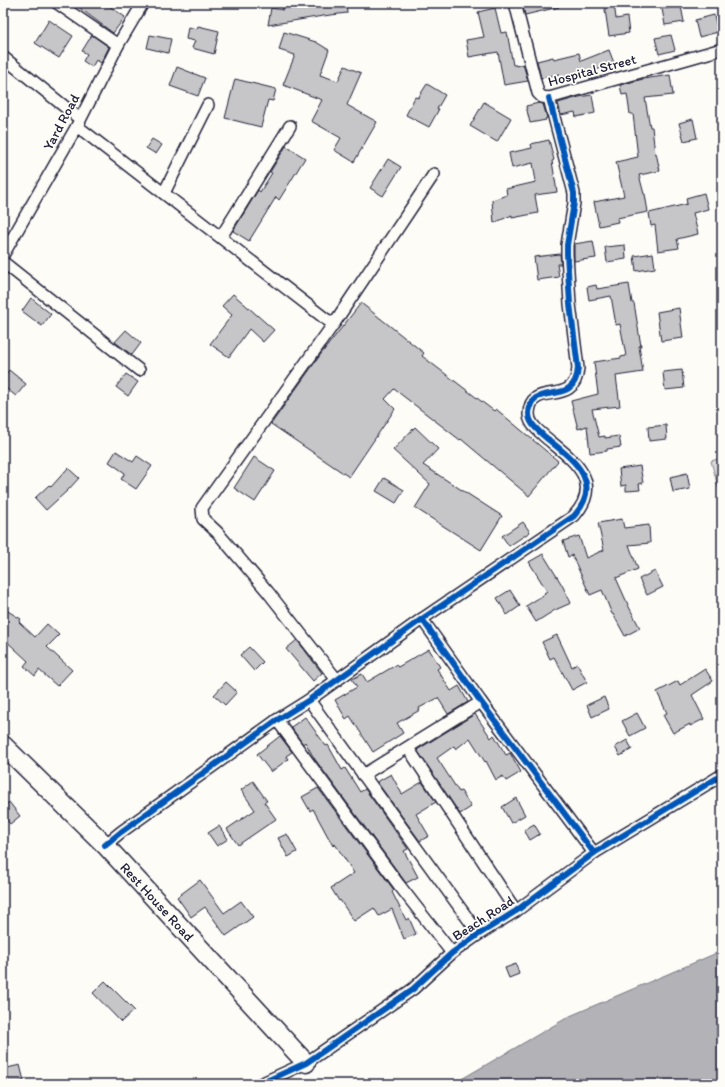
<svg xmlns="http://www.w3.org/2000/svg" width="725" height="1087" font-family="Itim,sans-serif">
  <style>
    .green { fill: #dddcdb; stroke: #807f8b }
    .water { fill: #b2b2b7; stroke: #787885 }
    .building { fill: #c6c6c8; stroke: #22223b }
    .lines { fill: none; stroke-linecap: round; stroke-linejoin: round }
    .minor-casing { stroke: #22223b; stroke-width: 14 }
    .primary-casing { stroke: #22223b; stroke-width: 21 }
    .minor { stroke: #fdfcf7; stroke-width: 11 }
    .primary { stroke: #fdfcf7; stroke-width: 18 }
    .cycleway-casing { stroke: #fdfcf7; stroke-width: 8 }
    .cycleway { stroke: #0057b8; stroke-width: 6 }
    .labels { text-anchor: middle; stroke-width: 3.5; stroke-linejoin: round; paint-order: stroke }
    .street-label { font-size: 14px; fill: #22223b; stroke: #fdfcf7 }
  </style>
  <rect width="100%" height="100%" fill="#fdfcf7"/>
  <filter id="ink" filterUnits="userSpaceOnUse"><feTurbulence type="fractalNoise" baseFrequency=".025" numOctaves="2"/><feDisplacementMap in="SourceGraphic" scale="8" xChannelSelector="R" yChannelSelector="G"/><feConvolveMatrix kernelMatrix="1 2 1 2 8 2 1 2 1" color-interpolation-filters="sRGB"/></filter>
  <g filter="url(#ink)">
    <polygon class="green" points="722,458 722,501 711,461"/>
    <polygon class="water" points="722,949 722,1084 453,1084 570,1016 719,952"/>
    <g class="building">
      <polygon points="73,3 105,3 125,17 113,33"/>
      <polygon points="282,3 346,3 347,13 323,16 268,25 271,8 283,10"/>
      <polygon points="522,3 559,3 559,7 525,15"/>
      <polygon points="604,3 614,3 616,19 627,17 629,33 609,36"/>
      <polygon points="681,6 684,22 665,25 662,9"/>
      <polygon points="495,8 501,33 507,32 513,65 516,65 516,66 523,64 528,81 504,85 498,52 469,57 466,40 484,37 478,12"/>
      <polygon points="714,15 718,32 699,37 695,20"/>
      <polygon points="49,20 73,36 59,58 35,43"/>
      <polygon points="198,26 219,31 214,54 192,48 195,41 186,39 188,27 197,29"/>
      <polygon points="284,32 316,42 329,50 320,75 338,81 345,66 361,73 347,105 377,122 354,162 334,150 341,138 311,121 322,100 283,85 295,55 279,50"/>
      <polygon points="92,35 109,47 101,63 96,60 92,67 83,61 87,54 82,51"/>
      <polygon points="150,35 171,39 168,53 147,48"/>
      <polygon points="671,35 675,50 659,54 655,38"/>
      <polygon points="609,50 614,63 578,77 562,80 560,74 541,78 537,61 553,57 554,59 579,53 581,61"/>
      <polygon points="177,67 205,78 198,96 170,86"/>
      <polygon points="670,75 673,95 645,98 650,127 652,127 655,154 656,153 660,171 639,175 644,194 645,194 648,212 617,218 618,222 599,226 594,202 624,196 616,162 638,157 633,114 630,114 627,94 622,95 620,85 643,79"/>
      <polygon points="235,79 276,89 273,101 268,100 261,127 225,118"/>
      <polygon points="427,84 445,95 437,109 439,109 429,127 406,115 415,97 418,98"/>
      <polygon points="592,95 595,113 576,117 575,112 561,115 558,103 579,97"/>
      <polygon points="484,102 511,118 497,142 470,126"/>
      <polygon points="539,103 543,104 547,118 545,119 546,120 530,123 526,106"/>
      <polygon points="693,119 697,138 684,141 679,123"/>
      <polygon points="152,139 162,145 156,154 146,148"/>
      <polygon points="549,140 554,160 552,161 557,192 535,195 538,213 512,218 512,215 494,223 492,200 507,195 506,189 536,182 533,163 512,168 509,153 532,148 531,144"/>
      <polygon points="286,146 305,158 279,200 276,197 249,241 233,231 258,190 260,192 272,173 270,172"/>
      <polygon points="388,159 401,167 383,196 370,188"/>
      <polygon points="704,193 708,209 693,213 698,234 677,239 679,248 658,251 655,225 651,226 649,213 687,204 686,198"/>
      <polygon points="593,241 596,258 574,261 574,244"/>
      <polygon points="625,245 626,259 607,262 605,247"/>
      <polygon points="653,253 655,268 636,271 634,256"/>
      <polygon points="560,254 561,264 557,264 559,277 537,280 534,257"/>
      <polygon points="629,284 632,303 634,303 641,346 639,346 643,372 616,376 620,406 592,409 599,437 605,436 605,438 619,436 621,447 607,449 607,451 590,453 587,426 578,429 571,401 598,394 594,362 621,358 621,357 626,356 620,324 616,325 611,296 589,300 587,287 596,285 597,289"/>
      <polygon points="233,294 274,330 263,342 249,329 229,357 210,344 232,315 222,306"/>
      <polygon points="31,298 51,314 42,326 22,311"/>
      <polygon points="361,303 424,353 422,356 494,411 496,409 558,461 529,496 461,439 460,440 394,389 385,399 395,409 349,477 271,424 321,354"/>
      <polygon points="679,308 683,338 661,341 657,312"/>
      <polygon points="126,330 141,343 132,355 115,342"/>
      <polygon points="9,370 26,384 16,396 3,386 3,378"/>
      <polygon points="682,370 684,388 665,390 663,372"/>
      <polygon points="126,374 138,382 128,396 116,387"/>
      <polygon points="666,425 667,439 649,441 648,427"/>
      <polygon points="415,427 438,449 423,465 502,516 481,550 415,508 430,484 393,450"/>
      <polygon points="116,451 133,462 137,456 152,466 136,489 121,479 125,473 109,462"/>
      <polygon points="254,457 275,471 255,502 234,488"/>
      <polygon points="640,466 643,483 639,484 640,490 626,491 626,485 621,486 619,469"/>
      <polygon points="68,468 79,478 68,490 46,510 35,498 49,485 51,487"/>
      <polygon points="687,473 690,489 673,492 670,477"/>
      <polygon points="384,478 404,490 396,503 376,491"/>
      <polygon points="622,519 624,528 649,525 650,543 629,545 638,569 616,578 629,607 640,628 625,636 613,614 612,614 602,590 590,595 572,555 568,557 563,541 579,536 586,558 604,550 598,523"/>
      <polygon points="523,522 530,532 509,546 502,536"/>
      <polygon points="543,554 562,585 571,603 555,610 536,622 526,606 545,594 544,593 547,591 529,562"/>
      <polygon points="655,571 663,587 647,595 639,579"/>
      <polygon points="510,590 520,606 507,615 497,598"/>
      <polygon points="6,610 21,619 19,622 35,637 47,624 59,635 47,647 72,670 57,686 39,670 35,676 24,666 28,661 3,638 3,616"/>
      <polygon points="557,635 572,667 577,664 587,682 572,690 554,657 550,659 542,642"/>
      <polygon points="297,640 322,673 313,681 286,649"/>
      <polygon points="249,647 263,662 254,671 240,655"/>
      <polygon points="429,649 440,667 437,669 451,691 459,686 468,702 448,714 438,698 419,708 420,710 397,723 403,733 373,752 350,716 346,719 335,700 357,687 352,679 362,674 367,682 396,665 398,667"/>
      <polygon points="705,669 713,681 692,695 704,719 690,726 690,724 673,733 663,715 667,713 657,692 678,681 680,685"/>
      <polygon points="226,682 237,692 225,705 214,695"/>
      <polygon points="604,697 609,709 592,717 587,705"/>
      <polygon points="637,713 645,728 630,736 622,721"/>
      <polygon points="475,714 491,738 494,735 506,755 510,753 521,772 506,781 503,776 496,780 486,761 485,762 470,738 456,749 454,746 437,758 459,792 461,791 471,807 460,814 417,750"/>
      <polygon points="305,717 326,746 328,745 342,770 345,768 360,792 365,789 408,849 404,851 418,877 406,883 314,758 305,742 303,744 291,727"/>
      <polygon points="280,736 292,752 286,756 288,759 271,772 257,754"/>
      <polygon points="627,740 632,749 620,756 615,747"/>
      <polygon points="391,774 402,794 422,782 436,802 416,814 429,836 420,841 377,782"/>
      <polygon points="253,781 267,801 264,802 276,819 238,845 227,829 255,810 241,790"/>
      <polygon points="318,788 394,890 392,892 406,920 409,918 416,934 404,939 392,909 379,916 374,908 354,921 340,900 339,901 331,888 354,873 335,844 333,846 313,809 310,811 302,797"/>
      <polygon points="516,798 525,815 511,823 502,807"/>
      <polygon points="9,802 20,816 10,824 3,815 3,807"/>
      <polygon points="534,824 540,834 530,840 524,830"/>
      <polygon points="219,826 228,839 217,846 208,833"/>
      <polygon points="287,834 297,852 288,857 278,838"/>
      <polygon points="200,880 224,913 241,901 253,917 226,936 205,907 191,917 177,897"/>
      <polygon points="516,964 519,974 509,978 505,968"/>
      <polygon points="105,981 134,1010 121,1022 93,993"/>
      <polygon points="20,1065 24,1081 12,1084 3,1084 3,1069"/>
    </g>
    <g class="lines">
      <g class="minor-casing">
        <g id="minor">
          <polyline points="57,3 118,45"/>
          <polyline points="515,3 538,93 542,97 549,98 722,49"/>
          <polyline points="3,57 80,119"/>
          <polyline points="77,126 327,320 335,322 434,174"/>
          <polyline points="164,193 208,105"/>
          <polyline points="221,237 290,126"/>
          <polyline points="3,255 77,126 118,45 143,3"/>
          <polyline points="3,262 139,370"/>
          <polyline points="335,322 202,508 203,519 217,532 268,592 337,680"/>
          <path d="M422 619 574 516C606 480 570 458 544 436 538 430 529 424 529 414 530 378 575 410 578 368L570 304 567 254V245L574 203V193L549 98"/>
          <polyline points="309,700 479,934"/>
          <polyline points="277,720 399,885 452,953"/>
          <polyline points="408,748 516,911"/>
          <polyline points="363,775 481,702"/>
          <polyline points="105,845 121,832 277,720 309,700 422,619 481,702 594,853"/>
          <polyline points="260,1084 306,1063 413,989 452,953 479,934 516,911 594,853 722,775"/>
        </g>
      </g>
      <g class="primary-casing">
        <g id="primary">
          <path id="s1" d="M3 745 105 845 306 1063"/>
        </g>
      </g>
      <use href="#minor" class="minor"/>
      <use href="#primary" class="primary"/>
      <g class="cycleway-casing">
        <g id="cycleway">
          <path d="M422 619 574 516C606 480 570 458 544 436 538 430 529 424 529 414 530 378 575 410 578 368L570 304 567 254V245L574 203V193L549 98"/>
          <polyline points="105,845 121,832 277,720 309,700 422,619 481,702 594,853"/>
          <polyline points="260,1084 306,1063 413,989 452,953 479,934 516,911 594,853 722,775"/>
        </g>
      </g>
      <use href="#cycleway" class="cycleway"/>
    </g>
  </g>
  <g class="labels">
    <g class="street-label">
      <text transform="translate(592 70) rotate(-15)" y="5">Hospital Street</text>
      <text transform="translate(61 122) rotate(-62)" y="5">Yard Road</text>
      <text dy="5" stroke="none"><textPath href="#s1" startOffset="220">Rest House Road</textPath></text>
      <text transform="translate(483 918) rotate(-33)" y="5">Beach Road</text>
    </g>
  </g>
  <rect width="725" height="1087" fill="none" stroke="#fdfcf7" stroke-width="16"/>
  <rect x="8" y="8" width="709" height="1071" fill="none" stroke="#22223b" stroke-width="1.5" filter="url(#ink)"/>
</svg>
